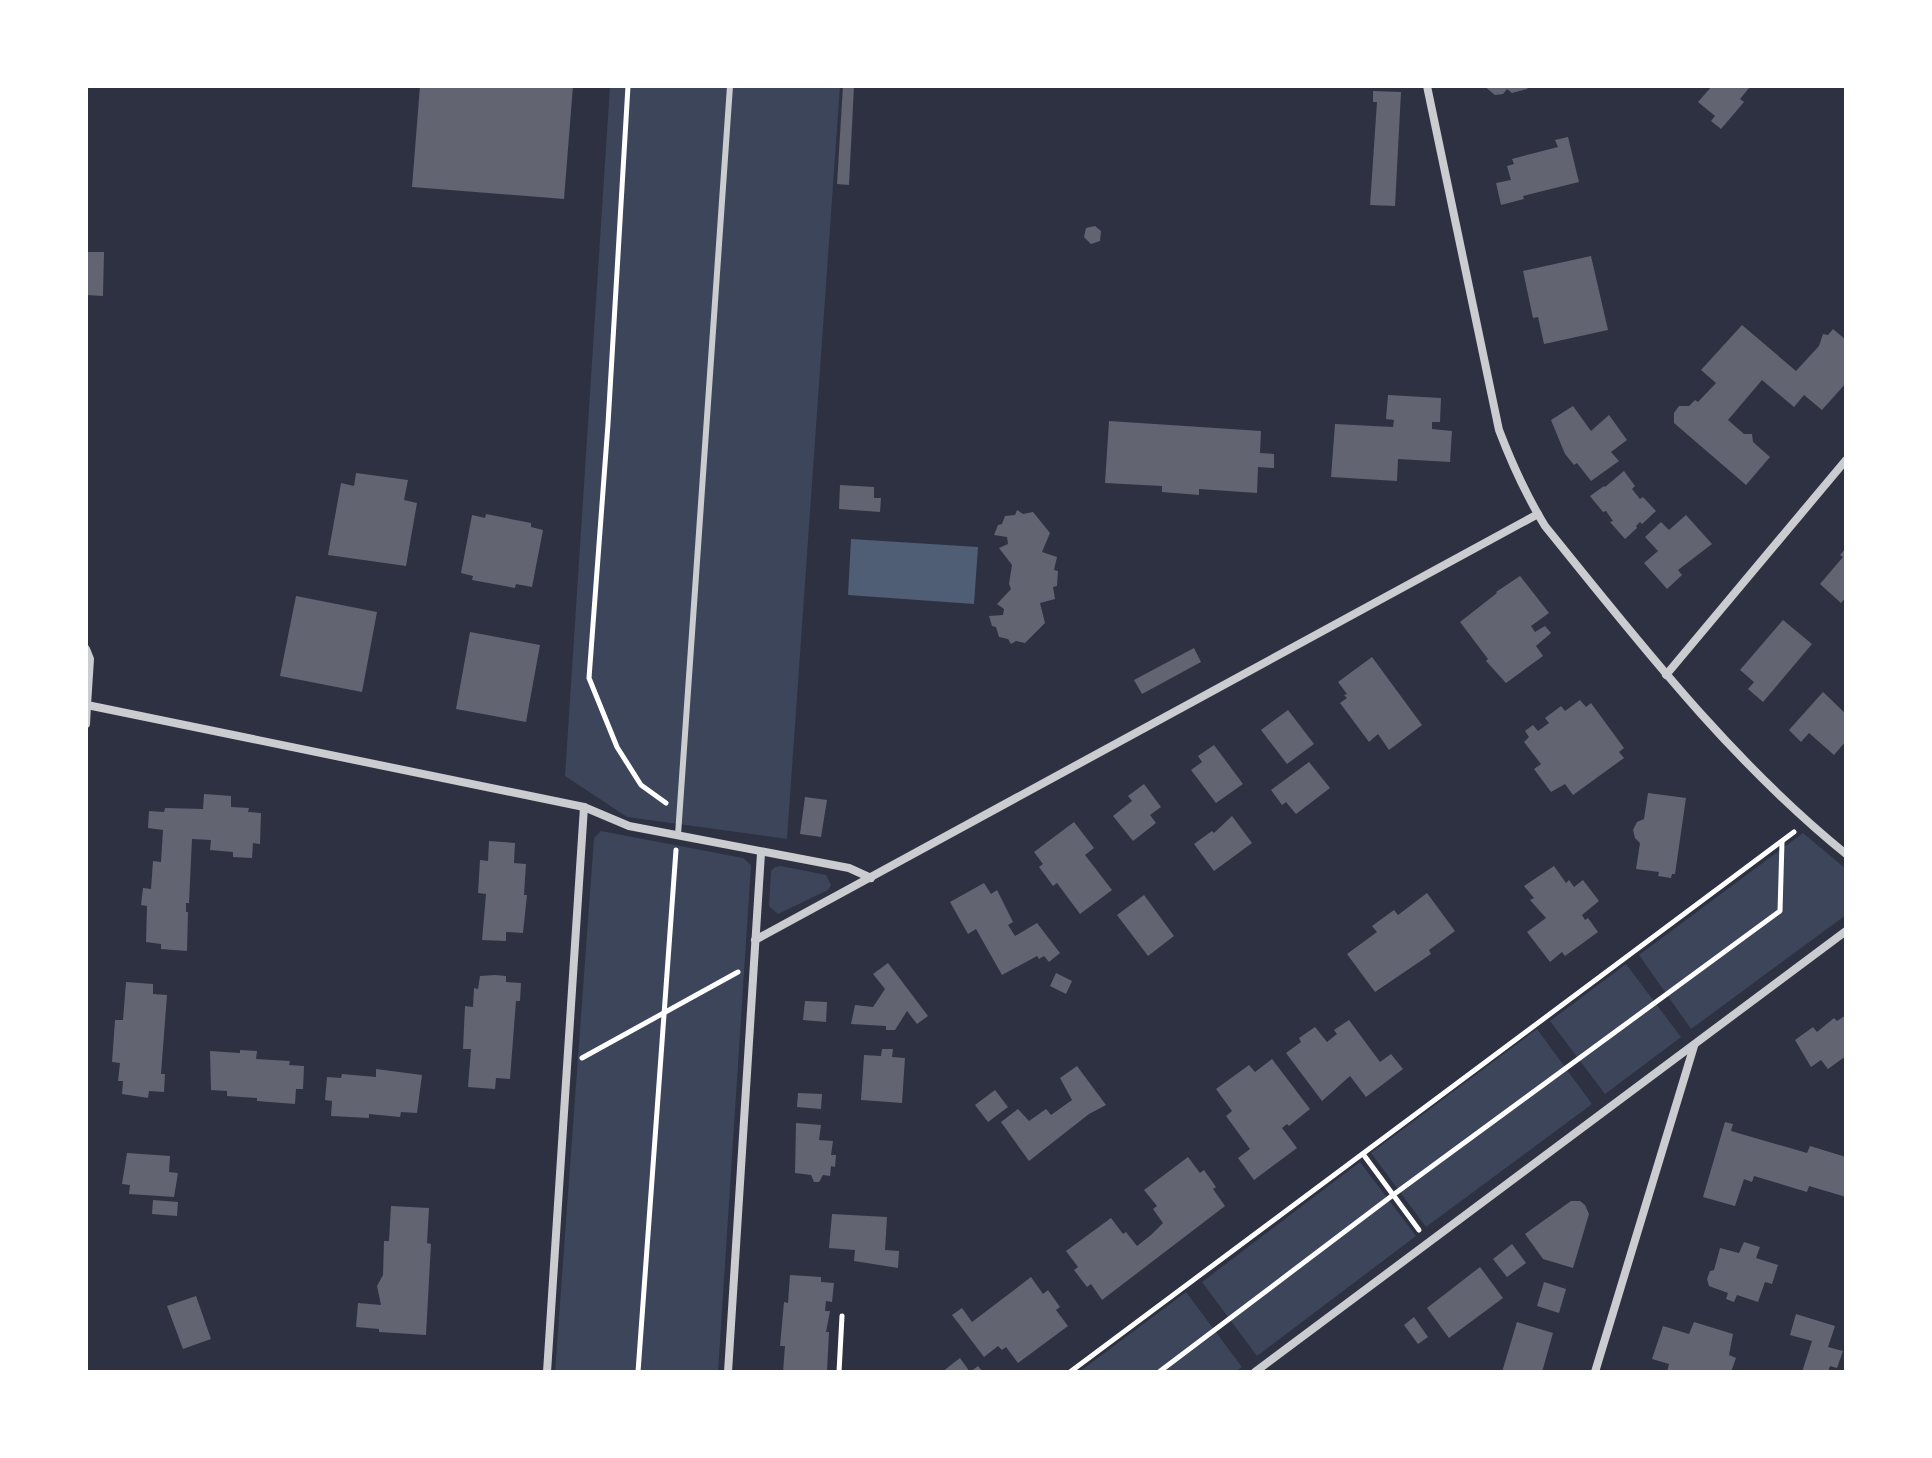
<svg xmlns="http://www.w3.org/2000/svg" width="1932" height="1458" font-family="'Fira Sans Condensed',sans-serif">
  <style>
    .green { fill: #3c4559 }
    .water { fill: #4f5d75 }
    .building { fill: #626471 }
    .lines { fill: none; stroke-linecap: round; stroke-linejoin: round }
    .path { stroke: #fff; stroke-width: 5 }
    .service { stroke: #caccd0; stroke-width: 6 }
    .minor { stroke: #caccd0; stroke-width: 8 }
  </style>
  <rect width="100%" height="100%" fill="#2d3142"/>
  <g class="green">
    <polygon points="610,86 840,86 787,839 627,817 565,776"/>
    <polygon points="601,831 743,858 751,865 718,1372 555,1372 594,838"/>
    <polygon points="1803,833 1846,869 1846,915 1691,1029 1639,955"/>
    <polygon points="781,866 826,875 831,885 828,890 778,914 769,906 771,871 775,867"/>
    <polygon points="1626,964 1681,1037 1605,1094 1550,1021"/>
    <polygon points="1537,1029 1592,1104 1426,1227 1371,1153"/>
    <polygon points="1360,1162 1416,1236 1257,1356 1202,1282"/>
    <polygon points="1186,1292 1242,1367 1234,1372 1079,1372"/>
  </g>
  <polygon class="water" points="851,539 978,547 974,604 848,595"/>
  <g class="building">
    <polygon points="420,86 573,86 564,199 412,187"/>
    <polygon points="843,86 854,86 849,185 837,184"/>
    <polygon points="1484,86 1529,86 1527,89 1512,93 1507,89 1503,94 1495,95"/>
    <polygon points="1712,86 1749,88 1740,99 1744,102 1721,129 1711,121 1715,116 1698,102"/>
    <polygon points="1373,91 1401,92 1395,206 1370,205 1377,102 1373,102"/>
    <polygon points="1568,137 1579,182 1523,196 1524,199 1501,205 1496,183 1511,180 1507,166 1514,164 1512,159 1558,147 1555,140"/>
    <polygon points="1095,226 1101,231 1100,241 1091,244 1084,237 1086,228"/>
    <polygon points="86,252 104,252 103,296 86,295"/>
    <polygon points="1591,256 1608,330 1544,344 1538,317 1533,318 1523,271"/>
    <polygon points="1742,325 1796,371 1819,346 1823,334 1828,335 1833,329 1846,340 1846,383 1822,410 1804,395 1794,407 1762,380 1728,420 1744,434 1752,434 1753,442 1770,457 1746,485 1674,423 1674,413 1679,406 1689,406 1695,400 1698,402 1716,383 1701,370"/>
    <polygon points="1388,395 1441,398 1440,422 1432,422 1432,429 1452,431 1450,462 1398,459 1397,481 1331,477 1335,424 1393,427 1394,420 1386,419"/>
    <polygon points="1573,406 1591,431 1609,415 1627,440 1611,452 1619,461 1591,481 1577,463 1574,465 1565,454 1551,420"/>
    <polygon points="1109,421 1261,431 1260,453 1274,454 1274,468 1258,467 1257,493 1199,489 1199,495 1162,492 1162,486 1105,483"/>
    <polygon points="1624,471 1635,486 1632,489 1640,499 1643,497 1656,511 1642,524 1640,522 1636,526 1637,528 1625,539 1610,522 1613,521 1606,511 1603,512 1590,496 1604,486 1605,487"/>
    <polygon points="356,473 408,480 404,500 417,503 406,566 328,555 341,483 354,486"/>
    <polygon points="840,485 874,487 874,498 881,498 880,512 839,509"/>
    <polygon points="1017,510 1023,514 1033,512 1050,533 1042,552 1057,557 1054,570 1058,571 1057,586 1053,587 1055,599 1040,603 1045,623 1025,643 1016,641 1011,644 1008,639 999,637 996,627 992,626 989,616 1003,615 1004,609 997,604 1011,589 1009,584 1012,565 999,548 1008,544 1007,537 994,535 998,525 1002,524 1005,516 1015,515"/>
    <polygon points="486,514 531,523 531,527 543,530 532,587 516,584 515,588 472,580 473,576 461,573 472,515 485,518"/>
    <polygon points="1686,515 1712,544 1678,570 1682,575 1667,589 1644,563 1658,551 1645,537 1661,522 1669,530"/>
    <polygon points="1846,548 1846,597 1841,603 1820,584 1843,557 1840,555"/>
    <polygon points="1520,576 1549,613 1531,626 1535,632 1545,626 1551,633 1536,646 1543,656 1506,683 1486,661 1488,659 1460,622 1497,593 1496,592"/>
    <polygon points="296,596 377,612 362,692 280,676"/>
    <polygon points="1783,620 1812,644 1763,702 1748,689 1754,682 1740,670"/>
    <polygon points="470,632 540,645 526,722 456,709"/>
    <polygon points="1194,648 1201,662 1142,694 1134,680"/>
    <polygon points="1372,657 1422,725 1389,750 1378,734 1369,742 1340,703 1347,698 1344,695 1347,694 1338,682"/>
    <polygon points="1823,692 1846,714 1846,741 1834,755 1809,733 1801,742 1789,730"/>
    <polygon points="1580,700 1586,707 1591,703 1624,748 1619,752 1624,758 1573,795 1565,784 1551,792 1534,769 1541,764 1524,742 1529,737 1525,731 1533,725 1538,731 1549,723 1545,718 1561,706 1565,711"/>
    <polygon points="1288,710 1314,744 1287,764 1261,730"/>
    <polygon points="1214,745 1243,784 1216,803 1191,770 1202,762 1198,756"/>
    <polygon points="1309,762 1330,788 1296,814 1286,802 1282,805 1271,790"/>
    <polygon points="1144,784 1161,807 1150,815 1156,823 1133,841 1113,816 1132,801 1128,796"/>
    <polygon points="1648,793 1686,798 1675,874 1672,874 1671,878 1658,876 1659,872 1636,869 1640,843 1635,838 1633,830 1637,822 1644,819"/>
    <polygon points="204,794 231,796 231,807 249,808 248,812 261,813 260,844 253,843 252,858 233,857 233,852 210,850 211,840 192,839 189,903 186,903 186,912 188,912 187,951 161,949 161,944 146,942 147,906 141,905 143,888 151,889 153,861 161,862 163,830 148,828 149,811 164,812 165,808 203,809"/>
    <polygon points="805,797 827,800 821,837 800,834"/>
    <polygon points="1232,816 1252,843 1214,871 1194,844 1212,831 1214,833"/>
    <polygon points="1074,822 1094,848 1085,855 1112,890 1080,914 1057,883 1053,886 1039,867 1043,864 1034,852"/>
    <polygon points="489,841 515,843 514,863 526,864 524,895 527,895 523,933 506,932 506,941 482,940 486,894 478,893 480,860 488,861"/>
    <polygon points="1554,866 1566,883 1569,880 1574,887 1583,880 1599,901 1582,915 1585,920 1588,918 1598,932 1565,956 1562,952 1550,962 1527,932 1546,918 1530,900 1534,898 1524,886"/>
    <polygon points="984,883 991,894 997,890 1013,922 1008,925 1015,936 1037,923 1060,953 1049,962 1044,956 1039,959 1037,956 1002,975 976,929 968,934 950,902"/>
    <polygon points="1427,893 1455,931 1429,950 1431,954 1375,992 1347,954 1377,932 1372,926 1394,910 1398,915"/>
    <polygon points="1144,895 1174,936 1148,956 1117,915"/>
    <polygon points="888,963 928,1016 917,1024 907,1011 895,1030 886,1030 886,1026 851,1024 855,1005 873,1007 885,989 873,974"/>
    <polygon points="1056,973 1072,981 1066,994 1050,986"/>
    <polygon points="495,975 506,976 506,982 521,983 520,1001 516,1001 510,1079 496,1078 495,1089 468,1087 471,1049 463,1049 465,1006 473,1007 474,988 478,989 480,976"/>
    <polygon points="126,982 153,984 153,994 167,995 161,1074 165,1074 164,1092 149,1091 148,1098 122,1094 123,1081 118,1081 120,1063 112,1062 115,1020 123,1020"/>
    <polygon points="805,1001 827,1002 826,1022 803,1020"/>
    <polygon points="1846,1015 1846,1056 1828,1069 1821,1060 1811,1067 1795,1040 1813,1027 1817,1032 1834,1018 1837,1021"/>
    <polygon points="1349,1020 1380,1062 1391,1054 1403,1069 1366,1097 1350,1076 1322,1101 1286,1053 1301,1042 1299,1038 1315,1027 1327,1042 1337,1034 1334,1030"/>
    <polygon points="882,1049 893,1049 892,1057 905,1058 902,1103 861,1100 864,1055 881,1056"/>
    <polygon points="240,1050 257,1051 256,1059 290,1061 289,1065 304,1066 303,1089 296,1089 295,1104 257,1101 257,1098 227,1096 227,1091 211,1090 210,1051 240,1053"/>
    <polygon points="1272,1059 1310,1109 1289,1126 1287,1124 1282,1128 1297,1148 1254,1180 1238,1158 1250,1149 1226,1116 1232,1111 1216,1089 1249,1065 1255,1072"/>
    <polygon points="1077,1066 1106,1105 1089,1114 1029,1161 1001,1122 1018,1109 1029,1121 1046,1109 1051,1115 1072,1100 1060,1078"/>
    <polygon points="376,1069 422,1075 417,1113 401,1112 400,1117 369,1114 369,1118 331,1116 332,1101 325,1100 327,1077 341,1078 342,1074 376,1077"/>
    <polygon points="995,1090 1008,1107 988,1122 975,1105"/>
    <polygon points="798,1093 822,1094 821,1109 797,1107"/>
    <polygon points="1725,1122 1733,1124 1731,1131 1807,1153 1810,1146 1846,1157 1846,1197 1809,1186 1807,1192 1754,1176 1752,1182 1744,1179 1735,1206 1703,1197"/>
    <polygon points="796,1123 821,1125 819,1140 833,1141 831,1155 836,1155 835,1167 831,1166 830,1176 823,1175 819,1182 814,1182 811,1175 795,1173"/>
    <polygon points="127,1153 170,1156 169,1172 178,1173 174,1197 129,1194 130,1185 122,1184"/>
    <polygon points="1188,1157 1200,1173 1204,1170 1216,1187 1213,1189 1225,1206 1102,1300 1091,1284 1087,1287 1074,1270 1078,1267 1066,1251 1111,1218 1123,1234 1126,1232 1137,1246 1151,1235 1163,1223 1153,1209 1157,1206 1144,1190"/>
    <polygon points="153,1200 178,1202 177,1216 152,1214"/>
    <polygon points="1571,1201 1580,1201 1585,1205 1589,1214 1573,1268 1543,1259 1525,1234"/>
    <polygon points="391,1206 429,1208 427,1243 431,1244 426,1335 379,1332 379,1329 356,1327 358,1303 381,1305 377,1286 383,1275 384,1241 389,1241"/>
    <polygon points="832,1214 887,1217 885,1250 899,1251 898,1268 854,1261 855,1250 829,1248"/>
    <polygon points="1744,1242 1760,1247 1756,1258 1778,1265 1772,1284 1765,1282 1758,1302 1737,1295 1734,1302 1726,1299 1728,1293 1709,1286 1707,1279 1710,1271 1714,1270 1720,1248 1739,1253"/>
    <polygon points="1512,1244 1526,1263 1507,1277 1493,1259"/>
    <polygon points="1480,1267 1503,1298 1449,1338 1427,1308"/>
    <polygon points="790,1275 821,1277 821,1282 834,1283 832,1302 826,1301 825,1311 830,1311 826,1332 829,1332 827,1371 783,1372 785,1346 780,1346 784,1302 788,1303"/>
    <polygon points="1031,1277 1043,1294 1048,1290 1060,1307 1056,1310 1068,1326 1018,1363 1006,1347 1002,1350 998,1346 984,1357 952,1315 962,1308 972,1322"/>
    <polygon points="1544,1282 1566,1289 1559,1313 1537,1306"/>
    <polygon points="196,1296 211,1339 183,1349 167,1306"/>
    <polygon points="1796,1314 1835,1326 1828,1347 1843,1351 1837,1368 1830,1366 1828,1372 1802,1372 1812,1341 1790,1335"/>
    <polygon points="1414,1317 1428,1337 1418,1344 1404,1325"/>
    <polygon points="1517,1322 1553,1333 1542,1372 1502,1372"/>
    <polygon points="1694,1322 1733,1334 1729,1355 1736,1358 1731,1372 1724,1370 1723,1372 1667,1372 1669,1364 1652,1359 1663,1326 1689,1334"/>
    <polygon points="960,1358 970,1372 978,1366 983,1372 942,1372"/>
  </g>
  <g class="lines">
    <g class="path">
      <polyline points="628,86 608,424 589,678 617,747 641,785 666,803"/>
      <polyline points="582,1058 738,972"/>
      <polyline points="1363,1154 1419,1230"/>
      <polyline points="638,1372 676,850"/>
      <polyline points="839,1372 842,1316"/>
      <polyline points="1070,1372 1794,832"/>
      <polyline points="1159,1372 1393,1195 1780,911 1782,842"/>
    </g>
    <polyline class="service" points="678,835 730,86"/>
    <g class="minor">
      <path d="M1427 86 1499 430C1512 464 1526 495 1545 526 1639 642 1729 759 1846 854"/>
      <polyline points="86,649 90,659 87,705 584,807 629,826 849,868 871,878"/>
      <polyline points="1666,675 1846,460"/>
      <polyline points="86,724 87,705"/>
      <polyline points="755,940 1538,514"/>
      <polyline points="547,1372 584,807"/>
      <polyline points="728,1372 761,853"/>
      <polyline points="1255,1372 1846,931"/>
      <polyline points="1595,1372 1694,1046"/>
    </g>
  </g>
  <rect width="1932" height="1458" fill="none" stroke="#ffffff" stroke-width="176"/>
</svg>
